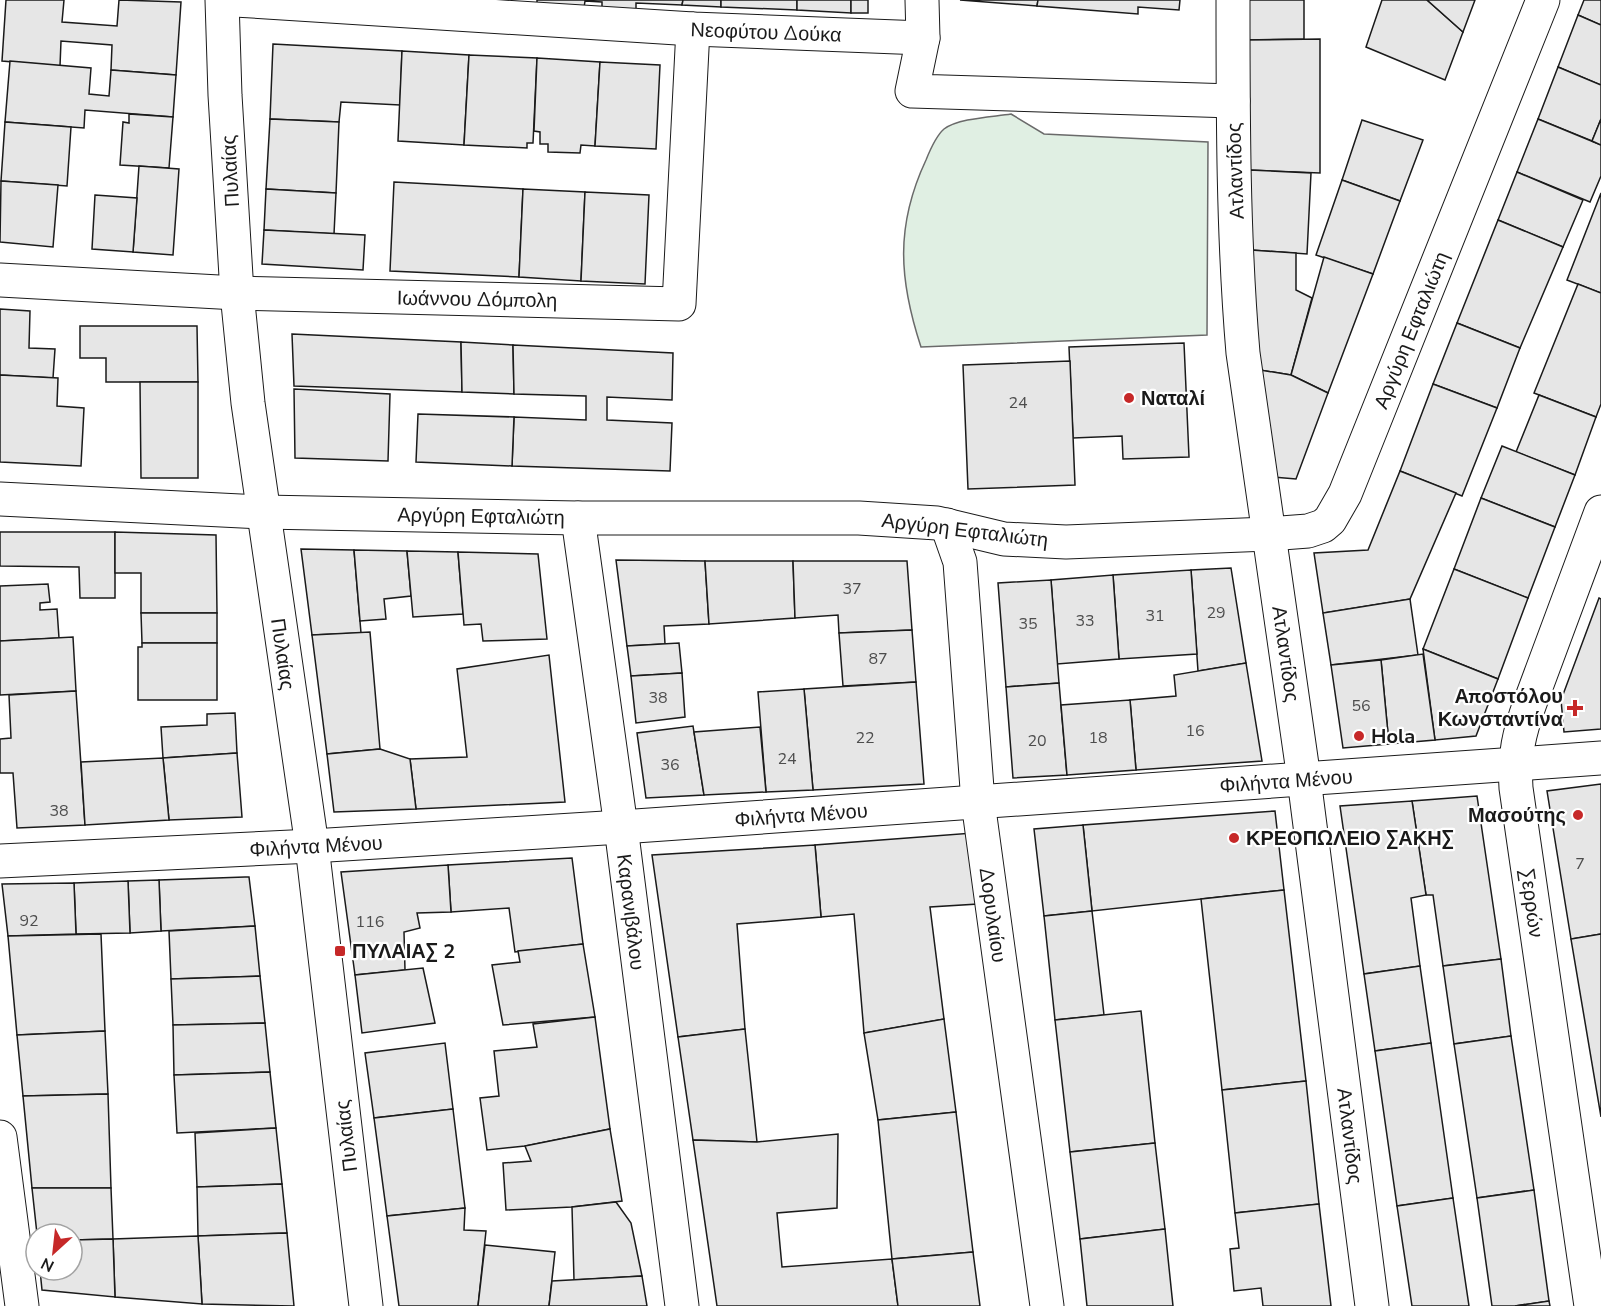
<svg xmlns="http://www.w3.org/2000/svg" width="1601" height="1306" font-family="'Nunito Sans',sans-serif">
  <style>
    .green { fill: #e0efe3; stroke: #6a6a6a; stroke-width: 1.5 }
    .building { fill: #e6e6e6; stroke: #1a1a1a; stroke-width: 1.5 }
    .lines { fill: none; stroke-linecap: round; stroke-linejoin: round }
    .minor-casing { stroke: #1a1a1a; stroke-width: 35 }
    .minor { stroke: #fff; stroke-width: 33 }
    .poi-dot { fill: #c62828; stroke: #fff; stroke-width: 2 }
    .labels { text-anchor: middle; stroke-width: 4.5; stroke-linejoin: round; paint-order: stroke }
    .number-label { font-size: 16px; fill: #4d4d4d }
    .street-label { font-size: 20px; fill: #1a1a1a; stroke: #fff }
    .poi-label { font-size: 20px; font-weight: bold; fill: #1a1a1a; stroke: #fff; text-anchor: start }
  </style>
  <rect width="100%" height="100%" fill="#fff"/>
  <path class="green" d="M1011 114 1044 134 1208 142 1207 335 921 347C899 280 895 226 926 160 930 150 936 136 944 129 959 118 992 117 1011 114Z"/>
  <g class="building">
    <polygon points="6,0 64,0 62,22 117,26 119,0 181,2 176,75 111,70 112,45 61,41 60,66 2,61"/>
    <polygon points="537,0 683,0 682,5 636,3 636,10 602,9 602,2 585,1 584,8 537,6"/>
    <polygon points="683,0 721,0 721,7 682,5"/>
    <polygon points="721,0 797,0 797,10 721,7"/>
    <polygon points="797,0 851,0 851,13 797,10"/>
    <rect x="851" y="0" width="17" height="13"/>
    <polygon points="960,0 1038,0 1037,6"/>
    <polygon points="1038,0 1180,0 1179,10 1138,7 1138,14 1037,6"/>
    <polygon points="1245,0 1304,0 1304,39 1246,40"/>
    <polygon points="1382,0 1427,0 1463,32 1445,80 1366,47"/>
    <polygon points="1427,0 1475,0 1463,32"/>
    <polygon points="1584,0 1601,0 1601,25 1578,15"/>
    <polygon points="1578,15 1601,25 1601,85 1558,67"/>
    <polygon points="1320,39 1320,173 1249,170 1246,40"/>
    <polygon points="273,44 402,51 400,105 341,102 339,122 270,119"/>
    <polygon points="402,51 469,55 464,145 398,141"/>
    <polygon points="469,55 537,58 533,143 527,143 527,148 464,145"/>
    <polygon points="537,58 600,62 595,146 581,145 580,153 548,152 548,144 540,144 540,132 534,131"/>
    <polygon points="10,61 91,68 89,94 109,96 111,70 176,75 173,117 85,110 84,128 5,122"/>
    <polygon points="600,62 660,65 656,149 595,146"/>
    <polygon points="1558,67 1601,85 1601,119 1592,141 1538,119"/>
    <polygon points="129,114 173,117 169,168 120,165 123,122 129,123"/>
    <polygon points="270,119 339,122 336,193 266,189"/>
    <polygon points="1538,119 1601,145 1601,176 1590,202 1517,172"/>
    <polygon points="1601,119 1601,145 1592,141"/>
    <polygon points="1362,120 1423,140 1400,201 1342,180"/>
    <polygon points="5,122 71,127 67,186 1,181"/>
    <polygon points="139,166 179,169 173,255 133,252"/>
    <polygon points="1249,170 1311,173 1307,254 1251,250"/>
    <polygon points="1517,172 1583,200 1563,247 1498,220"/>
    <polygon points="1342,180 1400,201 1373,274 1316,255"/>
    <polygon points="1,181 58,185 53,247 0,242"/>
    <polygon points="394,182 523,189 519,277 390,271"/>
    <polygon points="266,189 336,193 334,234 264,230"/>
    <polygon points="523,189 585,192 581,281 519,277"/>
    <polygon points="585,192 649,195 645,284 581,281"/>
    <polygon points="1601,193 1601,293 1567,280"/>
    <polygon points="95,195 137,198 133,252 92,249"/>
    <polygon points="1498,220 1563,247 1520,348 1457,323"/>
    <polygon points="264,230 365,235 363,270 262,264"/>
    <polygon points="1251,250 1296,253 1296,290 1312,298 1291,375 1254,369"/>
    <polygon points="1324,257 1373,274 1328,393 1291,375"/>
    <polygon points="1578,284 1601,293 1601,404 1596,417 1534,393"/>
    <polygon points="0,309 30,311 29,348 55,349 53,378 0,375"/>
    <polygon points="1457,323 1520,348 1497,408 1433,384"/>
    <polygon points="80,326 197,326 198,382 106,382 106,358 80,358"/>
    <polygon points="292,334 461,342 462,392 294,386"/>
    <polygon points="461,342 513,345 514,394 462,392"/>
    <polygon points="1184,343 1189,457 1123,459 1122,436 1073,438 1069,347"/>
    <polygon points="513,345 673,353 672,400 607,397 607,420 672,423 670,471 512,466 514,417 586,420 586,396 514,394"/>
    <polygon points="1070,361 1075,485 968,489 963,365"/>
    <polygon points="1254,369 1291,375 1328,393 1296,479 1273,477"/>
    <polygon points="0,375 58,378 57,406 84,408 81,466 0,462"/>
    <polygon points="140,382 198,382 198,478 141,478"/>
    <polygon points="1433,384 1497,408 1462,496 1400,471"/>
    <polygon points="294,389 390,394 388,461 295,458"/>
    <polygon points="1539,395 1596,417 1575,475 1516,452"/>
    <polygon points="418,414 514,417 512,466 416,462"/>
    <polygon points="1502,446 1575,475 1555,527 1481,498"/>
    <polygon points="1400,471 1456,493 1410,599 1323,613 1314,553 1368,550"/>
    <polygon points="1481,498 1555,527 1528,598 1454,569"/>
    <polygon points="0,532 115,532 115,598 80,598 79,567 0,566"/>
    <polygon points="115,532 216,535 217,613 141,613 141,573 115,573"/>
    <polygon points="301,549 354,550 361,633 312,635"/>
    <polygon points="354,550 407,551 411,596 384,599 386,619 360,621"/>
    <polygon points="407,551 458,552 463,614 413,617"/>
    <polygon points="458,552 538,554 547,639 483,641 481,624 464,625"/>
    <polygon points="616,560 705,561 709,624 664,626 665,644 627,646"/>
    <polygon points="705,561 793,561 795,618 709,624"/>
    <polygon points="793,561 907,561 912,630 839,633 838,615 795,618"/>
    <polygon points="1231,568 1246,663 1198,671 1191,570"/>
    <polygon points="1454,569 1528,598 1498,679 1423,649"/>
    <polygon points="1191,570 1197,654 1119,659 1113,575"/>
    <polygon points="1113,575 1119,659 1057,664 1051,580"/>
    <polygon points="1051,580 1059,683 1006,687 998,583"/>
    <polygon points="48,584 50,602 40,603 40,610 57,609 59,638 0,641 0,586"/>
    <polygon points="1599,598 1601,599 1601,729 1564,732 1561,700"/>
    <polygon points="1410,599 1418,655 1331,665 1323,613"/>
    <polygon points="141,613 217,613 217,643 142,643"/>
    <polygon points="912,630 916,682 843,686 839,633"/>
    <polygon points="370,632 380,749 327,754 312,635"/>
    <polygon points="73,637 76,691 0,695 0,641"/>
    <polygon points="142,643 217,643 217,700 138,700 138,647 142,647"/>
    <polygon points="679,643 682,673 631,676 627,646"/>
    <polygon points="1423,649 1498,679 1476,736 1435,740"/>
    <polygon points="1423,654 1435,740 1389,744 1381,660"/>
    <polygon points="549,655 565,802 416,809 410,759 467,757 457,669"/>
    <polygon points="1381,660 1389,744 1343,748 1331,665"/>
    <polygon points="1246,663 1262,761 1136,770 1130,700 1176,696 1174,675"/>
    <polygon points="682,673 685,717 636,723 631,676"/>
    <polygon points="916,682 924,784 813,790 804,689"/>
    <polygon points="1059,683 1067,775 1013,778 1006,687"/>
    <polygon points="804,689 813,790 766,792 758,692"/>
    <polygon points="76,691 85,825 17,828 13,773 0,773 0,739 11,738 9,695"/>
    <polygon points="1130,700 1136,770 1067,775 1061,705"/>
    <polygon points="235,713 237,753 163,758 161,727 207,725 207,714"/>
    <polygon points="693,726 704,795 646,798 637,733"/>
    <polygon points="760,727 766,792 704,795 694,732"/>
    <polygon points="380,749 410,759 416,809 334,812 327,754"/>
    <polygon points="237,753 242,817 169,820 163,758"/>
    <polygon points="163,758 169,820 85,825 81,762"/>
    <polygon points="1601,784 1601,934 1571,939 1547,791"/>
    <polygon points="1477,796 1501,959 1443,966 1433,895 1426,895 1412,801"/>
    <polygon points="1412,801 1426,895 1411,898 1420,966 1364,974 1340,806"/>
    <polygon points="1275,811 1284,890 1092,911 1083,825"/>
    <polygon points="1083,825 1092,911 1044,916 1034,829"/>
    <polygon points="973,833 978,904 930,907 944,1019 864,1033 854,914 821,917 815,845"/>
    <polygon points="815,845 821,917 737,924 745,1029 678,1037 652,855"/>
    <polygon points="572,858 583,944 515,952 509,908 451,912 448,865"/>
    <polygon points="448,865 451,912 417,913 420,928 404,932 405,970 355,975 341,872"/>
    <polygon points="245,877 249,877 255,926 161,931 159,880"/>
    <polygon points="159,880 161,931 130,933 128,881"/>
    <polygon points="128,881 130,933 76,934 74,883"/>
    <polygon points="74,883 76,934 8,936 2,884"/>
    <polygon points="1284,890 1306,1081 1222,1090 1201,899"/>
    <polygon points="1092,911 1104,1015 1055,1020 1044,916"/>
    <polygon points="255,926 260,976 171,979 169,931"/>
    <polygon points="101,934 105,1031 17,1035 8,936"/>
    <polygon points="1601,934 1601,1117 1571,939"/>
    <polygon points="583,944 595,1017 503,1025 492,965 520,962 518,951"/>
    <polygon points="1501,959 1511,1036 1454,1044 1443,966"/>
    <polygon points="1420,966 1431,1043 1375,1051 1364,974"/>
    <polygon points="423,968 435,1023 362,1033 355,975"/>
    <polygon points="260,976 265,1023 173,1025 171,979"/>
    <polygon points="1141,1011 1155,1143 1070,1152 1055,1020"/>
    <polygon points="595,1017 610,1129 525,1146 487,1150 480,1098 499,1096 494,1051 537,1047 533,1024"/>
    <polygon points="944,1019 956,1112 878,1120 864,1033"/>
    <polygon points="265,1023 270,1072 174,1075 173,1025"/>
    <polygon points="745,1029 757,1142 693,1140 678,1037"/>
    <polygon points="105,1031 108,1094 23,1096 17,1035"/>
    <polygon points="1511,1036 1534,1190 1477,1198 1454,1044"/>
    <polygon points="445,1043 453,1109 374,1118 365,1053"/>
    <polygon points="1431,1043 1453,1198 1397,1206 1375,1051"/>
    <polygon points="270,1072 276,1128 177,1133 174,1075"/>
    <polygon points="1306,1081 1319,1204 1235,1213 1222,1090"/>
    <polygon points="108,1094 111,1188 32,1188 23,1096"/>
    <polygon points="453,1109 465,1208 387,1216 374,1118"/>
    <polygon points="956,1112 973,1252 892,1259 878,1120"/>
    <polygon points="276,1128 282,1184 197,1187 195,1133"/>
    <polygon points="610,1129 622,1201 572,1207 506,1210 503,1163 531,1161 525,1146"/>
    <polygon points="838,1134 837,1208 777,1213 782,1267 892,1259 898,1306 717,1306 693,1140 757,1142"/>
    <polygon points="1155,1143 1165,1229 1080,1239 1070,1152"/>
    <polygon points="282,1184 287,1233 198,1236 197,1187"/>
    <polygon points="32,1188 111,1188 113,1239 72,1240 72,1234 37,1234"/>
    <polygon points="1534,1190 1549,1301 1515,1306 1492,1306 1477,1198"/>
    <polygon points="1453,1198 1469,1306 1412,1306 1397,1206"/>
    <polygon points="616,1202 631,1223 642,1276 574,1280 572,1207"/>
    <polygon points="1319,1204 1331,1306 1263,1306 1261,1288 1234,1291 1230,1249 1239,1248 1235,1213"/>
    <polygon points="465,1208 464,1230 486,1231 478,1306 399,1306 387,1216"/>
    <polygon points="1165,1229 1173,1306 1087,1306 1080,1239"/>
    <polygon points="287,1233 294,1306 202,1304 198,1236"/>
    <polygon points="198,1236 202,1304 115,1297 113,1239"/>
    <polygon points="113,1239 115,1297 42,1290 40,1270 72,1270 72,1240"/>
    <polygon points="485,1245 555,1252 549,1306 478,1306"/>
    <polygon points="973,1252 980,1306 898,1306 892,1259"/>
    <polygon points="642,1276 647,1306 549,1306 552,1281"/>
    <polygon points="1549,1301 1550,1306 1515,1306"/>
  </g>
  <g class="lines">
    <g class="minor-casing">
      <g id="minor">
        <polyline points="222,0 225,95 237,293 248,403 312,846 366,1306"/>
        <polyline points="235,0 693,29 923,38"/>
        <polyline points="922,0 923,38 912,91 1233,101"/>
        <path d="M1233 0C1233 118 1233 236 1243 353L1304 779 1372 1306"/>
        <polyline points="0,280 237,293 679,304 693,29"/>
        <polyline points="0,499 263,512 578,518 859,518 937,523 1004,539 1066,542 1268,534 1308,531 1323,526 1330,520 1345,494 1543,0"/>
        <polyline points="578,518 621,827 682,1306"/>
        <polyline points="947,525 960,562 978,802 1047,1306"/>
        <polyline points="0,861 312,846 621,827 1601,758"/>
        <polyline points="0,1137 22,1306"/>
        <path d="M1591 1306 1516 788C1514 755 1519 733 1530 703L1601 512"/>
      </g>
    </g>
    <use href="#minor" class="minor"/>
  </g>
  <g class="poi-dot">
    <circle cx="1129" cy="398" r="6"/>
    <path d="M1572 699h6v6h6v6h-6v6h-6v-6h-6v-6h6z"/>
    <circle cx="1359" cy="736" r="6"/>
    <circle cx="1578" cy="815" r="6"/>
    <circle cx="1234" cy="838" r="6"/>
    <rect x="334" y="945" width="12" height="12" rx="3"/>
  </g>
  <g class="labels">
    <g class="number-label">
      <text x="1018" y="408">24</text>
      <text x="852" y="594">37</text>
      <text x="1216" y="618">29</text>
      <text x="1155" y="621">31</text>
      <text x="1085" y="626">33</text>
      <text x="1028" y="629">35</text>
      <text x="878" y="664">87</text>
      <text x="658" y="703">38</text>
      <text x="1361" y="711">56</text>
      <text x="1195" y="736">16</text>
      <text x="865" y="743">22</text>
      <text x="1098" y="743">18</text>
      <text x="1037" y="746">20</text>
      <text x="787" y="764">24</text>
      <text x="670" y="770">36</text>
      <text x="59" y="816">38</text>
      <text x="1580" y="869">7</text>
      <text x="29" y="926">92</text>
      <text x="370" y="927">116</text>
    </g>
    <g class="street-label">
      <text transform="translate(766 32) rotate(2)" y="7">Νεοφύτου Δούκα</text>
      <text transform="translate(230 171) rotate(-93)" y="7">Πυλαίας</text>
      <text transform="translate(1235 171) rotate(-92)" y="7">Ατλαντίδος</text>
      <text transform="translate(477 299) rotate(1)" y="7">Ιωάννου Δόμπολη</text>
      <text transform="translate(1411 330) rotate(-68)" y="7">Αργύρη Εφταλιώτη</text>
      <text transform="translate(481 516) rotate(1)" y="7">Αργύρη Εφταλιώτη</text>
      <text transform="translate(965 530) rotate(7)" y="7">Αργύρη Εφταλιώτη</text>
      <text transform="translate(283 654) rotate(82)" y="7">Πυλαίας</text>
      <text transform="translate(1286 654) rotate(82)" y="7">Ατλαντίδος</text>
      <text transform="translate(1286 781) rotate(-4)" y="7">Φιλήντα Μένου</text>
      <text transform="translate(801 815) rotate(-4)" y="7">Φιλήντα Μένου</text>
      <text transform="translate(316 846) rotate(-3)" y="7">Φιλήντα Μένου</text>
      <text transform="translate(1532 903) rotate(82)" y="7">Σερρών</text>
      <text transform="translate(631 912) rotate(83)" y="7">Καρανιβάλου</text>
      <text transform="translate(993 915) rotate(82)" y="7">Δορυλαίου</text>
      <text transform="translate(346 1136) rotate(-97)" y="7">Πυλαίας</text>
      <text transform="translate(1350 1136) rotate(83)" y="7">Ατλαντίδος</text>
    </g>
    <g class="poi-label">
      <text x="1141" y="405">Ναταλί</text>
      <text x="1563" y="703" text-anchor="end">Αποστόλου<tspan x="1563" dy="23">Κωνσταντίνα</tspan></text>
      <text x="1371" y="743">Hola</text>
      <text x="1566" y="822" text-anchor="end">Μασούτης</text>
      <text x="1246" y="845">ΚΡΕΟΠΩΛΕΙΟ ΣΑΚΗΣ</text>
      <text x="352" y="958">ΠΥΛΑΙΑΣ 2</text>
    </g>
  </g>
  <g transform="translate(54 1252) rotate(207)"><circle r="28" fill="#ffffff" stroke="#a3a3a3" stroke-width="1.5"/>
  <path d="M0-4.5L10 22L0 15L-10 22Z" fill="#c62828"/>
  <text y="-9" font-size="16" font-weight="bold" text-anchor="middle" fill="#1a1a1a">N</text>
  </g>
</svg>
